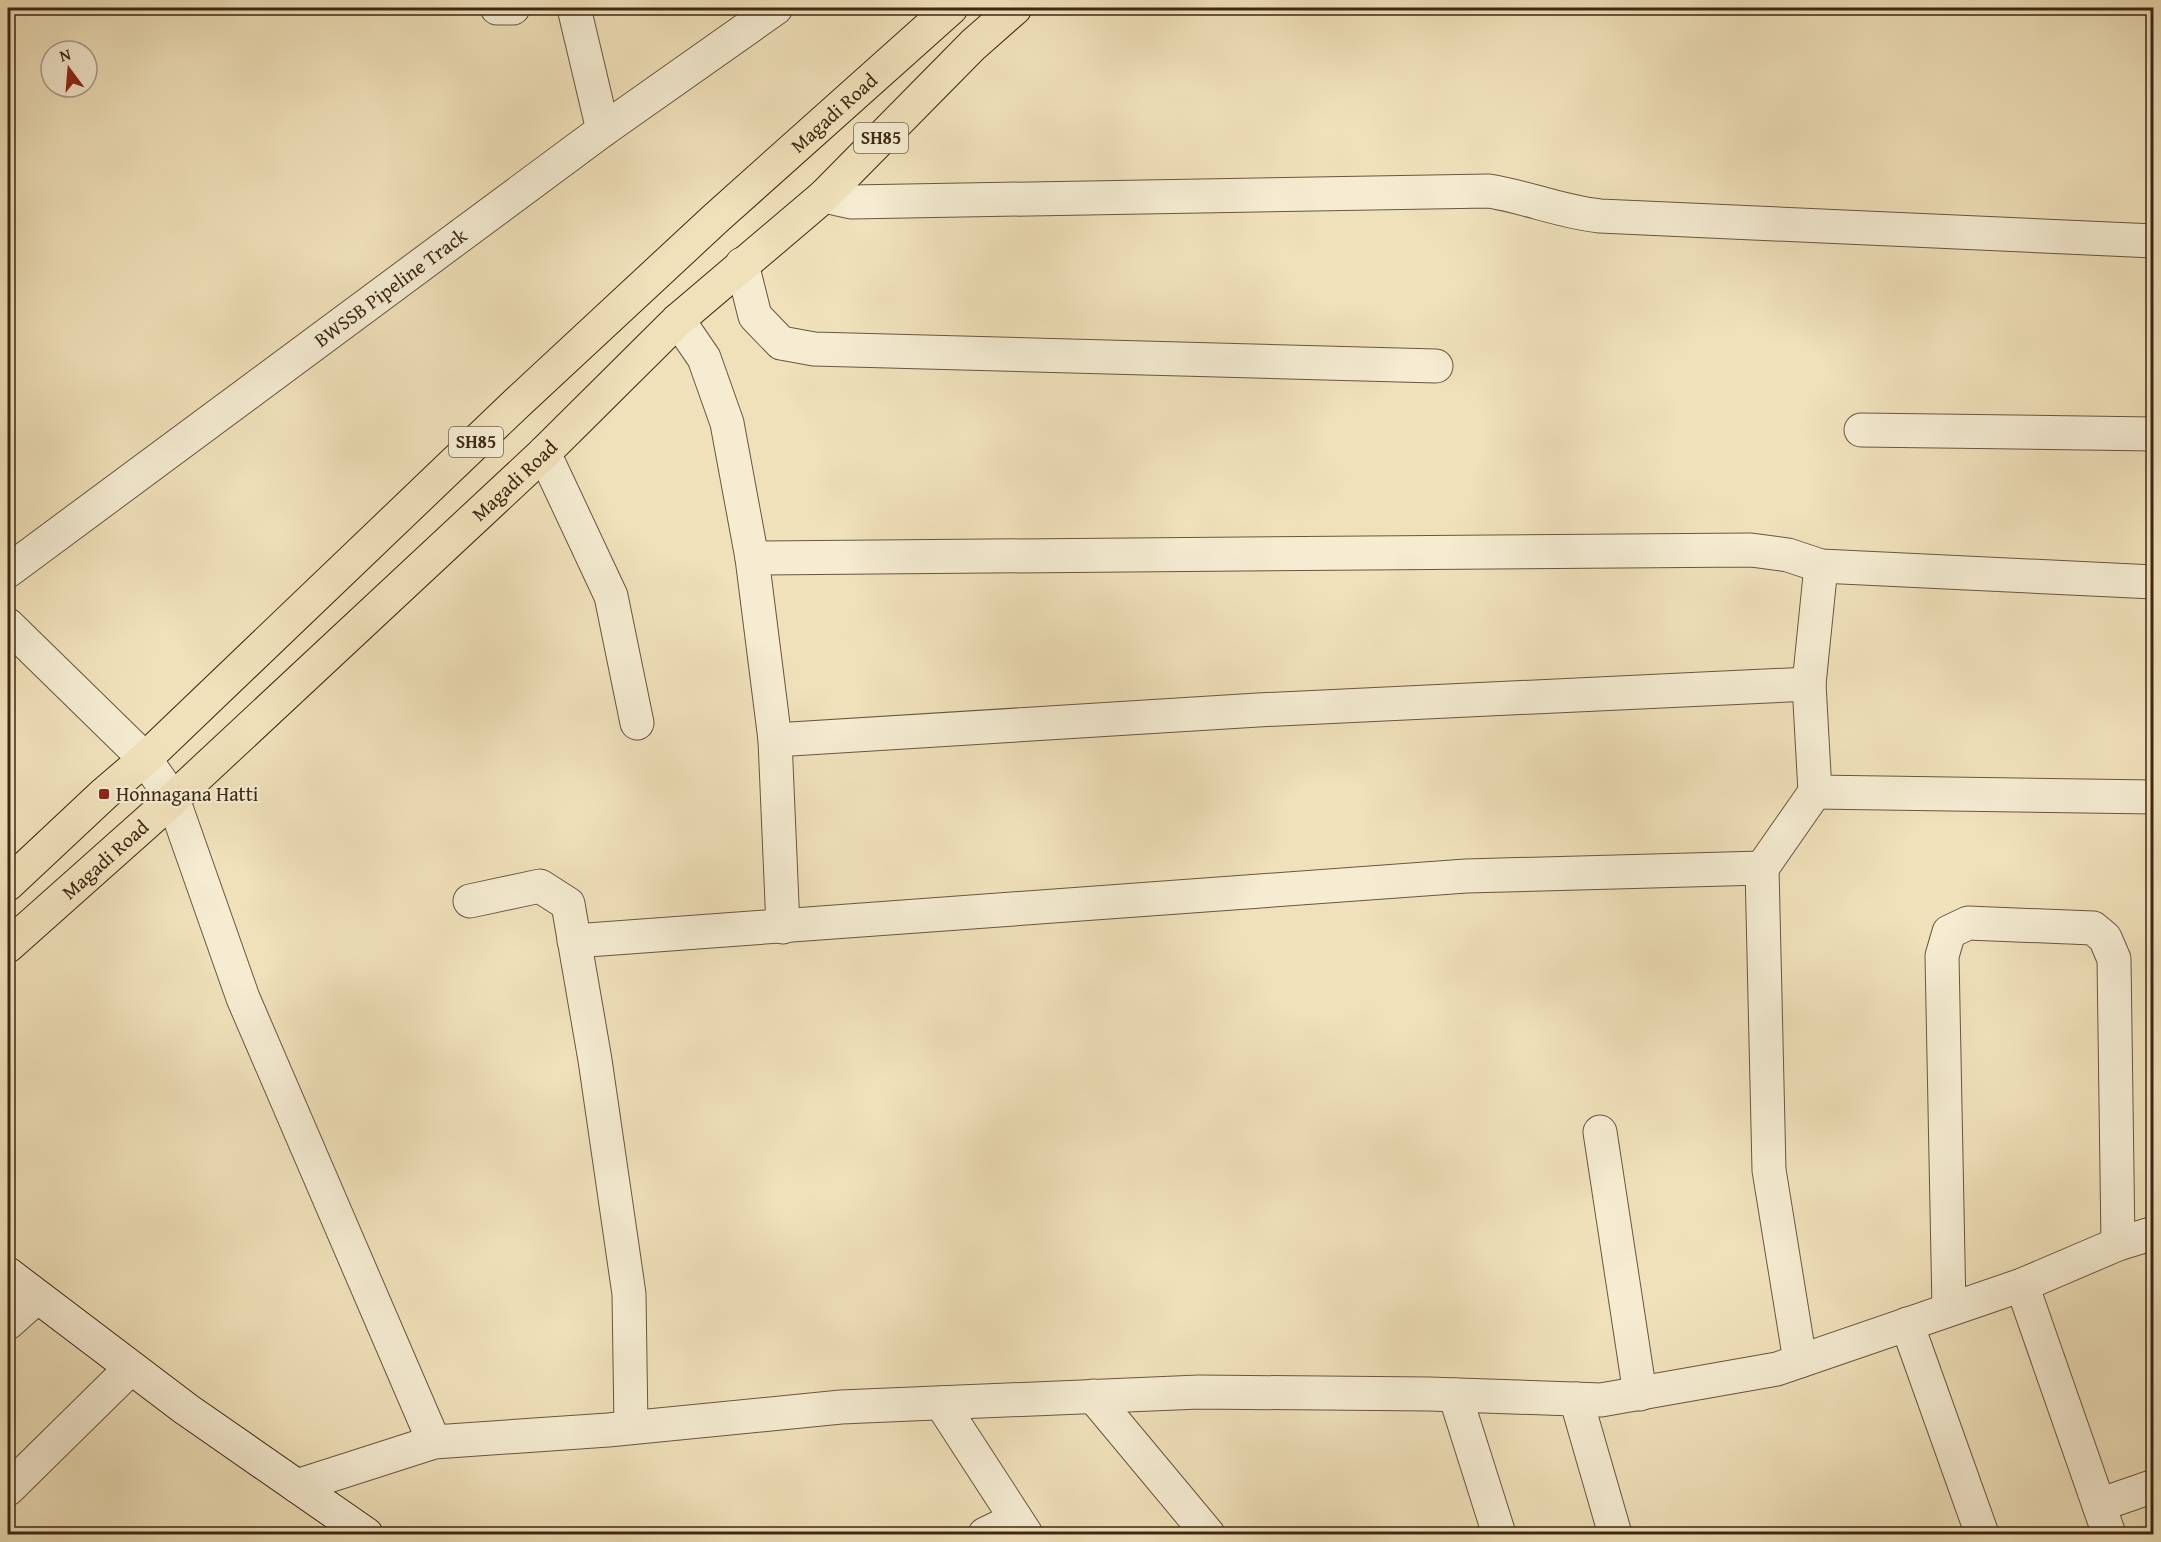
<svg xmlns="http://www.w3.org/2000/svg" width="2161" height="1542" font-family="'Gentium Book Plus',serif">
  <style>
    .lines { fill: none; stroke-linecap: round; stroke-linejoin: round }
    .street-casing { stroke: #6a563e; stroke-width: 35 }
    .secondary-casing { stroke: #3d2715; stroke-width: 35 }
    .primary-casing { stroke: #3d2715; stroke-width: 35 }
    .street { stroke: #f5ecd2; stroke-width: 33 }
    .secondary { stroke: #f5ecd2; stroke-width: 33 }
    .primary { stroke: #f0e1ba; stroke-width: 33 }
    .poi-dot { fill: #8f2418; stroke: #f5ecd2; stroke-width: 2 }
    .labels { text-anchor: middle; stroke-width: 4.5; stroke-linejoin: round; paint-order: stroke }
    .shield { fill: #f5ecd2; stroke: #74624e; stroke-width: 1.5 }
    .shield-label { font-size: 18px; font-weight: bold; fill: #3d2715 }
    .street-label { font-size: 20px; fill: #3d2715; stroke: #f5ecd2 }
    .poi-label { font-size: 20px; fill: #3d2715; stroke: #f5ecd2; text-anchor: start }
  </style>
  <rect width="100%" height="100%" fill="#f0e1ba"/>
  <filter id="stains"><feTurbulence type="fractalNoise" baseFrequency=".00333" numOctaves="4"/><feColorMatrix values="0 0 0 0 .2 0 0 0 0 .09 0 0 0 0 .02 0 0 0 .5 -.17"/></filter>
  <radialGradient id="worn" r=".72"><stop offset=".6" stop-color="#630" stop-opacity="0"/><stop offset="1" stop-color="#630" stop-opacity=".3"/></radialGradient>
  <g class="lines">
    <g class="street-casing">
      <g id="street">
        <polyline points="497,8 513,8"/>
        <polyline points="574,8 603,130"/>
        <path d="M824 196 851 202 1489 191C1527 197 1561 212 1600 216L2154 241"/>
        <polyline points="742,264 755,316 781,343 814,349 1436,366"/>
        <polyline points="678,320 704,358 727,423 752,558"/>
        <polyline points="1861,430 2154,434"/>
        <polyline points="544,453 611,596 637,723"/>
        <path id="s1" d="M8 571 603 130 776 8"/>
        <polyline points="8,625 145,759 173,799 243,998 434,1442"/>
        <polyline points="775,740 1258,710 1809,684"/>
        <polyline points="1815,792 2154,797"/>
        <polyline points="1762,868 1769,1170 1800,1361"/>
        <polyline points="470,901 540,886 568,904 595,1060 629,1294 631,1427"/>
        <polyline points="783,927 775,740 752,558 1751,550 1788,555 1821,566 2154,582"/>
        <polyline points="574,941 1466,876 1762,868 1815,792 1809,684 1821,566"/>
        <polyline points="1600,1132 1640,1394"/>
        <polyline points="2022,1285 2109,1534"/>
        <polyline points="1949,1309 1942,956 1949,932 1968,923 2093,928 2105,938 2114,959 2118,1244"/>
        <polyline points="8,1323 37,1297"/>
        <polyline points="1907,1324 1982,1534"/>
        <polyline points="1455,1395 1499,1534"/>
        <polyline points="1093,1396 1208,1534"/>
        <polyline points="1576,1399 1615,1534"/>
        <polyline points="941,1403 1026,1534"/>
        <polyline points="297,1486 434,1442 608,1430 841,1407 1199,1392 1429,1394 1601,1400 1777,1369 2022,1285 2118,1244 2154,1233"/>
        <polyline points="8,1489 131,1368"/>
        <polyline points="2099,1505 2154,1486"/>
        <polyline points="985,1534 1016,1519"/>
      </g>
    </g>
    <g class="secondary-casing">
      <polyline id="secondary" points="8,1274 186,1409 366,1534"/>
    </g>
    <g class="primary-casing">
      <g id="primary">
        <path id="s2" d="M8 884 104 794 145 759 517 403 715 219 951 8"/>
        <path id="s3" d="M8 946 173 799 544 453 678 320 824 196 973 45 1015 8"/>
      </g>
    </g>
    <use href="#street" class="street"/>
    <use href="#secondary" class="secondary"/>
    <use href="#primary" class="primary"/>
  </g>
  <rect class="poi-dot" x="98" y="788" width="12" height="12" rx="3"/>
  <g class="labels">
    <g class="shield">
      <rect x="854" y="123" width="54" height="30" rx="4.5"/>
      <rect x="449" y="427" width="54" height="30" rx="4.5"/>
    </g>
    <g class="shield-label">
      <text x="881" y="144">SH85</text>
      <text x="476" y="448">SH85</text>
    </g>
    <g class="street-label">
      <text dy="7" stroke="none"><textPath href="#s2" startOffset="1130">Magadi Road</textPath></text>
      <text dy="7" stroke="none"><textPath href="#s1" startOffset="476">BWSSB Pipeline Track</textPath></text>
      <text dy="7" stroke="none"><textPath href="#s3" startOffset="688">Magadi Road</textPath></text>
      <text dy="7" stroke="none"><textPath href="#s3" startOffset="130">Magadi Road</textPath></text>
    </g>
    <g class="poi-label">
      <text x="116" y="801">Honnagana Hatti</text>
    </g>
  </g>
  <rect width="2161" height="1542" fill="none" stroke="#f0e1ba" stroke-width="30"/>
  <rect x="9" y="9" width="2143" height="1524" fill="none" stroke="#3d2715" stroke-width="3"/>
  <rect x="15" y="15" width="2131" height="1512" fill="none" stroke="#3d2715" stroke-width="1.5"/>
  <g transform="translate(69 69) rotate(344)"><circle r="28" fill="#f5ecd2" stroke="#ab9d86" stroke-width="1.5"/>
  <path d="M0-4.5L10 22L0 15L-10 22Z" fill="#8f2418"/>
  <text y="-9" font-size="16" font-weight="bold" text-anchor="middle" fill="#3d2715">N</text>
  </g>
  <rect width="100%" height="100%" filter="url(#stains)"/>
  <rect width="100%" height="100%" fill="url(#worn)"/>
</svg>
